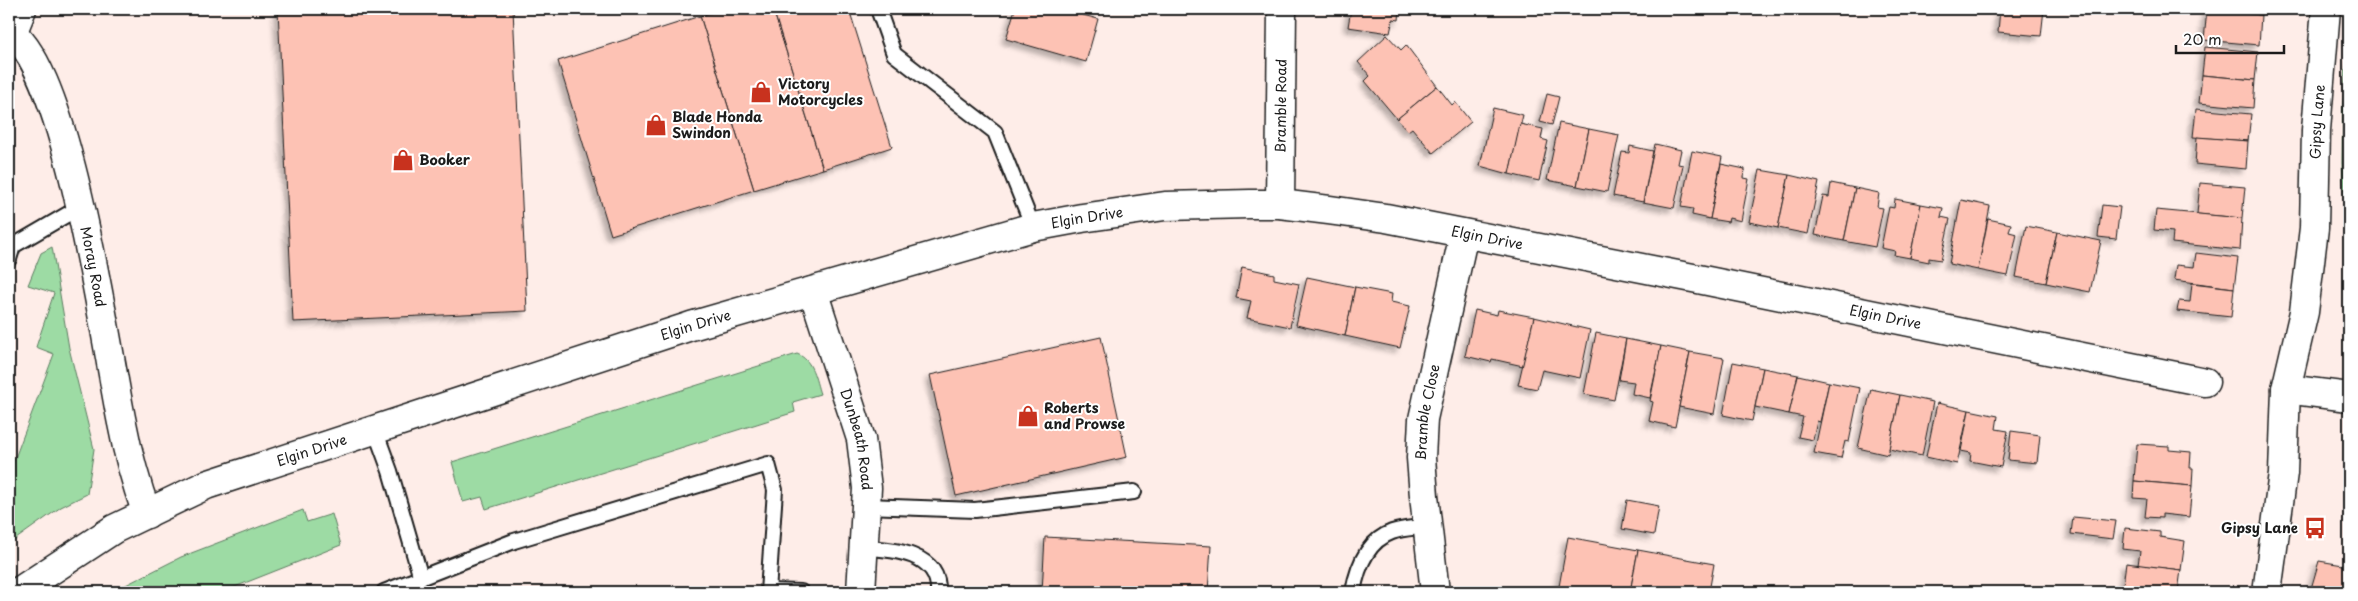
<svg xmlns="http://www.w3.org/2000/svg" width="2358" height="601" font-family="'Playpen Sans',sans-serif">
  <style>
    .green { fill: #9ddba4; stroke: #5c7c60 }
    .building { fill: #fdc2b4; stroke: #1c1c1c; filter: url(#shadow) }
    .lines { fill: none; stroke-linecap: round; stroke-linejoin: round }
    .service-casing { stroke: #1c1c1c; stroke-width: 18 }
    .minor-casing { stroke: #1c1c1c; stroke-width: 31 }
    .secondary-casing { stroke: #1c1c1c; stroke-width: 31 }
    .service { stroke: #fff; stroke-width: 14 }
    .minor { stroke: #fff; stroke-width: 28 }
    .secondary { stroke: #fff; stroke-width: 28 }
    .labels { text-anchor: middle; stroke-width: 4; stroke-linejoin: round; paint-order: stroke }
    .poi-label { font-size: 14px; font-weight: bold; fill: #1c1c1c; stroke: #fff; text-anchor: start }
    .street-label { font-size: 14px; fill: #1c1c1c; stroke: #fff }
  </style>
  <defs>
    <filter id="shadow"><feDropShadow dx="-4.5" dy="4.5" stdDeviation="2.5" flood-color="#0004"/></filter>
  </defs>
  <rect width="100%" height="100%" fill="#feede8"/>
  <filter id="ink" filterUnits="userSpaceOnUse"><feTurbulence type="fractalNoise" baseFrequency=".02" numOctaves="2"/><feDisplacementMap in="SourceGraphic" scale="10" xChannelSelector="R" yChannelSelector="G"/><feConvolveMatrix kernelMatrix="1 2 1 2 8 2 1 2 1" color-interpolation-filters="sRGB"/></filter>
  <g filter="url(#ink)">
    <g class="green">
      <polygon points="2349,29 2349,274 2342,163 2343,103"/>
      <polygon points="52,247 69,348 94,449 87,494 61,507 9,544 9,474 54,354 36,347 54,293 28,285 41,253"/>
      <path d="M797 354C813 360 815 379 820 394L793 402 795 412 486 509 482 497 463 502 452 462Z"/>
      <polygon points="303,510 307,522 332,514 341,545 222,592 112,592 181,557"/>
    </g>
    <g class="building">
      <polygon points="278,9 513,9 527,311 293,322"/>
      <polygon points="724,9 773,9 823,169 754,190 700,16"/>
      <polygon points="773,9 849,9 892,147 823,169"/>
      <polygon points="1015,9 1085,9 1083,15 1098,19 1086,62 1006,39"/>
      <polygon points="1351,9 1400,9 1399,20 1393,19 1390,33 1348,27"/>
      <polygon points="2000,9 2044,9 2041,36 1998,32"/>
      <polygon points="2207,9 2261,15 2259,45 2204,40"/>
      <polygon points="2207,9 2262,9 2261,15"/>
      <polygon points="700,16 754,190 611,235 558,61"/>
      <polygon points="1387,35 1401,50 1406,45 1437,86 1397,119 1365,81 1370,76 1358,62"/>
      <polygon points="2205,47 2258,52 2255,80 2202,75"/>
      <polygon points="2202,75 2255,80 2253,108 2199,103"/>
      <polygon points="1437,86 1452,105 1455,102 1471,122 1433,153 1412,128 1408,131 1397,119"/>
      <polygon points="1547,94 1559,97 1552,125 1540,122"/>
      <polygon points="1493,108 1523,115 1509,174 1480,166"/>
      <polygon points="2196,109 2251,114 2248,141 2193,137"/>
      <polygon points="1559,123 1589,129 1577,186 1547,180"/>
      <polygon points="1520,124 1543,129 1541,139 1548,141 1539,181 1509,174"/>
      <polygon points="1589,129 1619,135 1607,192 1577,186"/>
      <polygon points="2197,137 2248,141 2246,169 2195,164"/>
      <polygon points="1655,144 1681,150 1678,164 1683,165 1674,208 1643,202"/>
      <polygon points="1630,146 1653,151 1643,202 1613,196 1622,152 1629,153"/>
      <polygon points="1692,151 1722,157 1710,219 1692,215 1693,209 1681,207"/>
      <polygon points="1721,164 1745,169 1744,178 1749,179 1741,221 1729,218 1728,222 1710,219"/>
      <polygon points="1760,170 1789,175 1778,228 1749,222"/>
      <polygon points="1789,175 1819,182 1808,234 1778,228"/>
      <polygon points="1831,183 1855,188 1844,241 1815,235 1823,196 1829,197"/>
      <polygon points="2200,183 2245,187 2242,218 2197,214"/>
      <polygon points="1855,188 1879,193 1877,207 1883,208 1875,247 1844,241"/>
      <polygon points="1895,199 1921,204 1910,258 1894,255 1895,251 1881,248 1889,207 1894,208"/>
      <polygon points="1961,200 1990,206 1978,270 1949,264"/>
      <polygon points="1921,204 1943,208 1941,217 1950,219 1941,260 1929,258 1929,262 1910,258"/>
      <polygon points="2102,205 2120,207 2116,239 2098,237"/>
      <polygon points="2156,210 2242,218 2240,250 2172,243 2173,232 2154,230"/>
      <polygon points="1988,219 2011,224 2009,232 2017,234 2008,276 1978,270"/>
      <polygon points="2026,226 2057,232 2046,283 2016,277"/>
      <polygon points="2057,232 2101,241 2090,292 2046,283"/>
      <polygon points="2196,253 2238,258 2234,288 2174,280 2176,265 2194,267"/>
      <polygon points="1242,267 1274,274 1274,279 1299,284 1290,327 1247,318 1251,301 1236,298"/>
      <polygon points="1307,277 1355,287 1345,336 1296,325"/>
      <polygon points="2192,283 2234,288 2231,317 2177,311 2179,301 2190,302"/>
      <polygon points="1355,287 1392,294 1391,302 1410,306 1400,348 1345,336"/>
      <polygon points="1475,310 1497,315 1498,310 1534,317 1523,366 1492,359 1491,362 1465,356"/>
      <polygon points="1534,317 1590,330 1580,378 1542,370 1537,389 1518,385"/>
      <polygon points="1596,333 1626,339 1614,400 1584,394"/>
      <polygon points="1101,337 1127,457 956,496 930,375"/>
      <polygon points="1626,339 1661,346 1650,398 1632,394 1634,382 1619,380"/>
      <polygon points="1661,346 1690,352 1675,427 1649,421 1653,402 1650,401"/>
      <polygon points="1690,352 1724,358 1714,414 1679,407"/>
      <polygon points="1733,362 1763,368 1752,421 1723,415"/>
      <polygon points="1763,368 1798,375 1789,414 1755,407"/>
      <polygon points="1798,375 1829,382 1820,422 1817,421 1813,440 1798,437 1803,417 1789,414"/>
      <polygon points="1829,382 1860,388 1849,442 1845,441 1841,458 1814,453"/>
      <polygon points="1871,389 1900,395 1888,455 1858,448"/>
      <polygon points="1900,395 1933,402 1922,456 1889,449"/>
      <polygon points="1937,403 1969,410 1957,464 1926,457"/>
      <polygon points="1969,410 1998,416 1996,429 2008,431 2001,467 1970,461 1971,453 1961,451"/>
      <polygon points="2011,431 2040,435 2037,463 2008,460"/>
      <polygon points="2137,444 2169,446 2169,450 2191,452 2190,468 2193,468 2192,486 2134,481"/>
      <polygon points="2134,481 2192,486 2189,517 2162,514 2162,518 2145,517 2147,499 2133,498"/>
      <polygon points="1627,500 1659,506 1654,535 1622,529"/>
      <polygon points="2073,517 2116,521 2113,539 2071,534"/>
      <polygon points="2125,528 2160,532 2160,537 2185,541 2181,570 2138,565 2140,551 2123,549"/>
      <polygon points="1045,537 1211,546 1208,592 1042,592"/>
      <polygon points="1568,537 1638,550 1630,592 1558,592"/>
      <polygon points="1638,550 1714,564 1709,592 1630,592"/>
      <polygon points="2319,561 2349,566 2349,592 2310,592"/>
      <polygon points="2126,563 2181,570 2178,592 2122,592"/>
    </g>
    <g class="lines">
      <g class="service-casing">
        <g id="service">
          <polyline points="878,9 894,54 995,132 1033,227"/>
          <polyline points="9,259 13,246 80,207"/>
          <polyline points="375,430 390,471 421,578"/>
          <polyline points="866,506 975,510 1134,492"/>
          <path d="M864 548C893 549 940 553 938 592"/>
          <polyline points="768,591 801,592"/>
          <polyline points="384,592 514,541 768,464 775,490 768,592"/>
          <path d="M1353 592C1357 569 1367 541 1392 532 1403 528 1416 528 1427 526"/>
        </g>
      </g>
      <g class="minor-casing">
        <g id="minor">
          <path id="s1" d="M9 31C69 69 106 347 122 423 128 455 136 484 147 514"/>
          <polyline points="12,34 22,9"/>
          <path id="s2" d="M1280 204 1282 9"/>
          <path id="s3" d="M813 291 861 439 867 488 861 592"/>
          <polyline points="2286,389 2349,397"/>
          <path id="s4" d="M18 592 114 529 206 485 691 326 1033 227 1082 218 1165 206 1250 204H1280L1329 210 1386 218 1698 279 2205 382"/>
          <path id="s5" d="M1435 592 1424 496 1421 458 1423 419 1464 234"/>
        </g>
      </g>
      <g class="secondary-casing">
        <g id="secondary">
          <path id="s6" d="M2267 592 2283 473 2286 389 2304 312 2314 228 2316 130 2326 9"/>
        </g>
      </g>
      <use href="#service" class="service"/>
      <use href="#minor" class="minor"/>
      <use href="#secondary" class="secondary"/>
    </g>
  </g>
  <defs>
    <g id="shop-bare" transform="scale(1.725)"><path d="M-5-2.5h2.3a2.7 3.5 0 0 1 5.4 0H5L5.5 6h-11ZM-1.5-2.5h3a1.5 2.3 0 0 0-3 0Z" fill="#c8321e" stroke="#fff" stroke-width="2.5" paint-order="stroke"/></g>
    <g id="bus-bare" transform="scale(1.725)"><path d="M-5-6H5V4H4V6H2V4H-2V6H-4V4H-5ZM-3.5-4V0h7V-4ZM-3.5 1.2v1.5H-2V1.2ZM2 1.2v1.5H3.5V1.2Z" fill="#c8321e" stroke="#fff" stroke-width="2.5" paint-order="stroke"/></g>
  </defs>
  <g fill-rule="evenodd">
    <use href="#shop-bare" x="761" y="92"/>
    <use href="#shop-bare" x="656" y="125"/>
    <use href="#shop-bare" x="403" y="160"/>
    <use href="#shop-bare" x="1028" y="416"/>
    <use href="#bus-bare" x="2315" y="528"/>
  </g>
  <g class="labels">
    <g class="poi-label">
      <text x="778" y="89">Victory<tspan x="778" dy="16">Motorcycles</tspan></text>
      <text x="672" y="122">Blade Honda<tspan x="672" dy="16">Swindon</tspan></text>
      <text x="419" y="165">Booker</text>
      <text x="1044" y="413">Roberts<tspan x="1044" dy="16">and Prowse</tspan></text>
      <text x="2298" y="533" text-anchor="end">Gipsy Lane</text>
    </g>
    <g class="street-label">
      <text dy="5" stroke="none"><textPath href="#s2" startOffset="98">Bramble Road</textPath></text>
      <text dy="5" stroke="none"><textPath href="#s6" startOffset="474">Gipsy Lane</textPath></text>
      <text dy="5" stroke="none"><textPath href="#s4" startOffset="1138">Elgin Drive</textPath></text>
      <text dy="5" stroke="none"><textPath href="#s4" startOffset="1542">Elgin Drive</textPath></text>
      <text dy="5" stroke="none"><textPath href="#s1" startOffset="254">Moray Road</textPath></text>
      <text dy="5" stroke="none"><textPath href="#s4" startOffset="1948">Elgin Drive</textPath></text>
      <text dy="5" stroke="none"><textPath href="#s4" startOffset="732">Elgin Drive</textPath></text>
      <text dy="5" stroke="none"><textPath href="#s5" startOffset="181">Bramble Close</textPath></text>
      <text dy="5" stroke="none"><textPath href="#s3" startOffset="155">Dunbeath Road</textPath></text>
      <text dy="5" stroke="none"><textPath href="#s4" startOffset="328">Elgin Drive</textPath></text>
    </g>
  </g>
  <rect width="2358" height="601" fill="none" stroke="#fff" stroke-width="30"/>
  <rect x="15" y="15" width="2328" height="571" fill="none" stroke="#1c1c1c" stroke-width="2" filter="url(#ink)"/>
  <path d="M2176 45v8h108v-8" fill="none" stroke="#1c1c1c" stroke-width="2.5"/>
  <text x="2183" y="45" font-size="15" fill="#1c1c1c" stroke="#ffffff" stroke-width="4" paint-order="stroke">20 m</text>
</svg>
